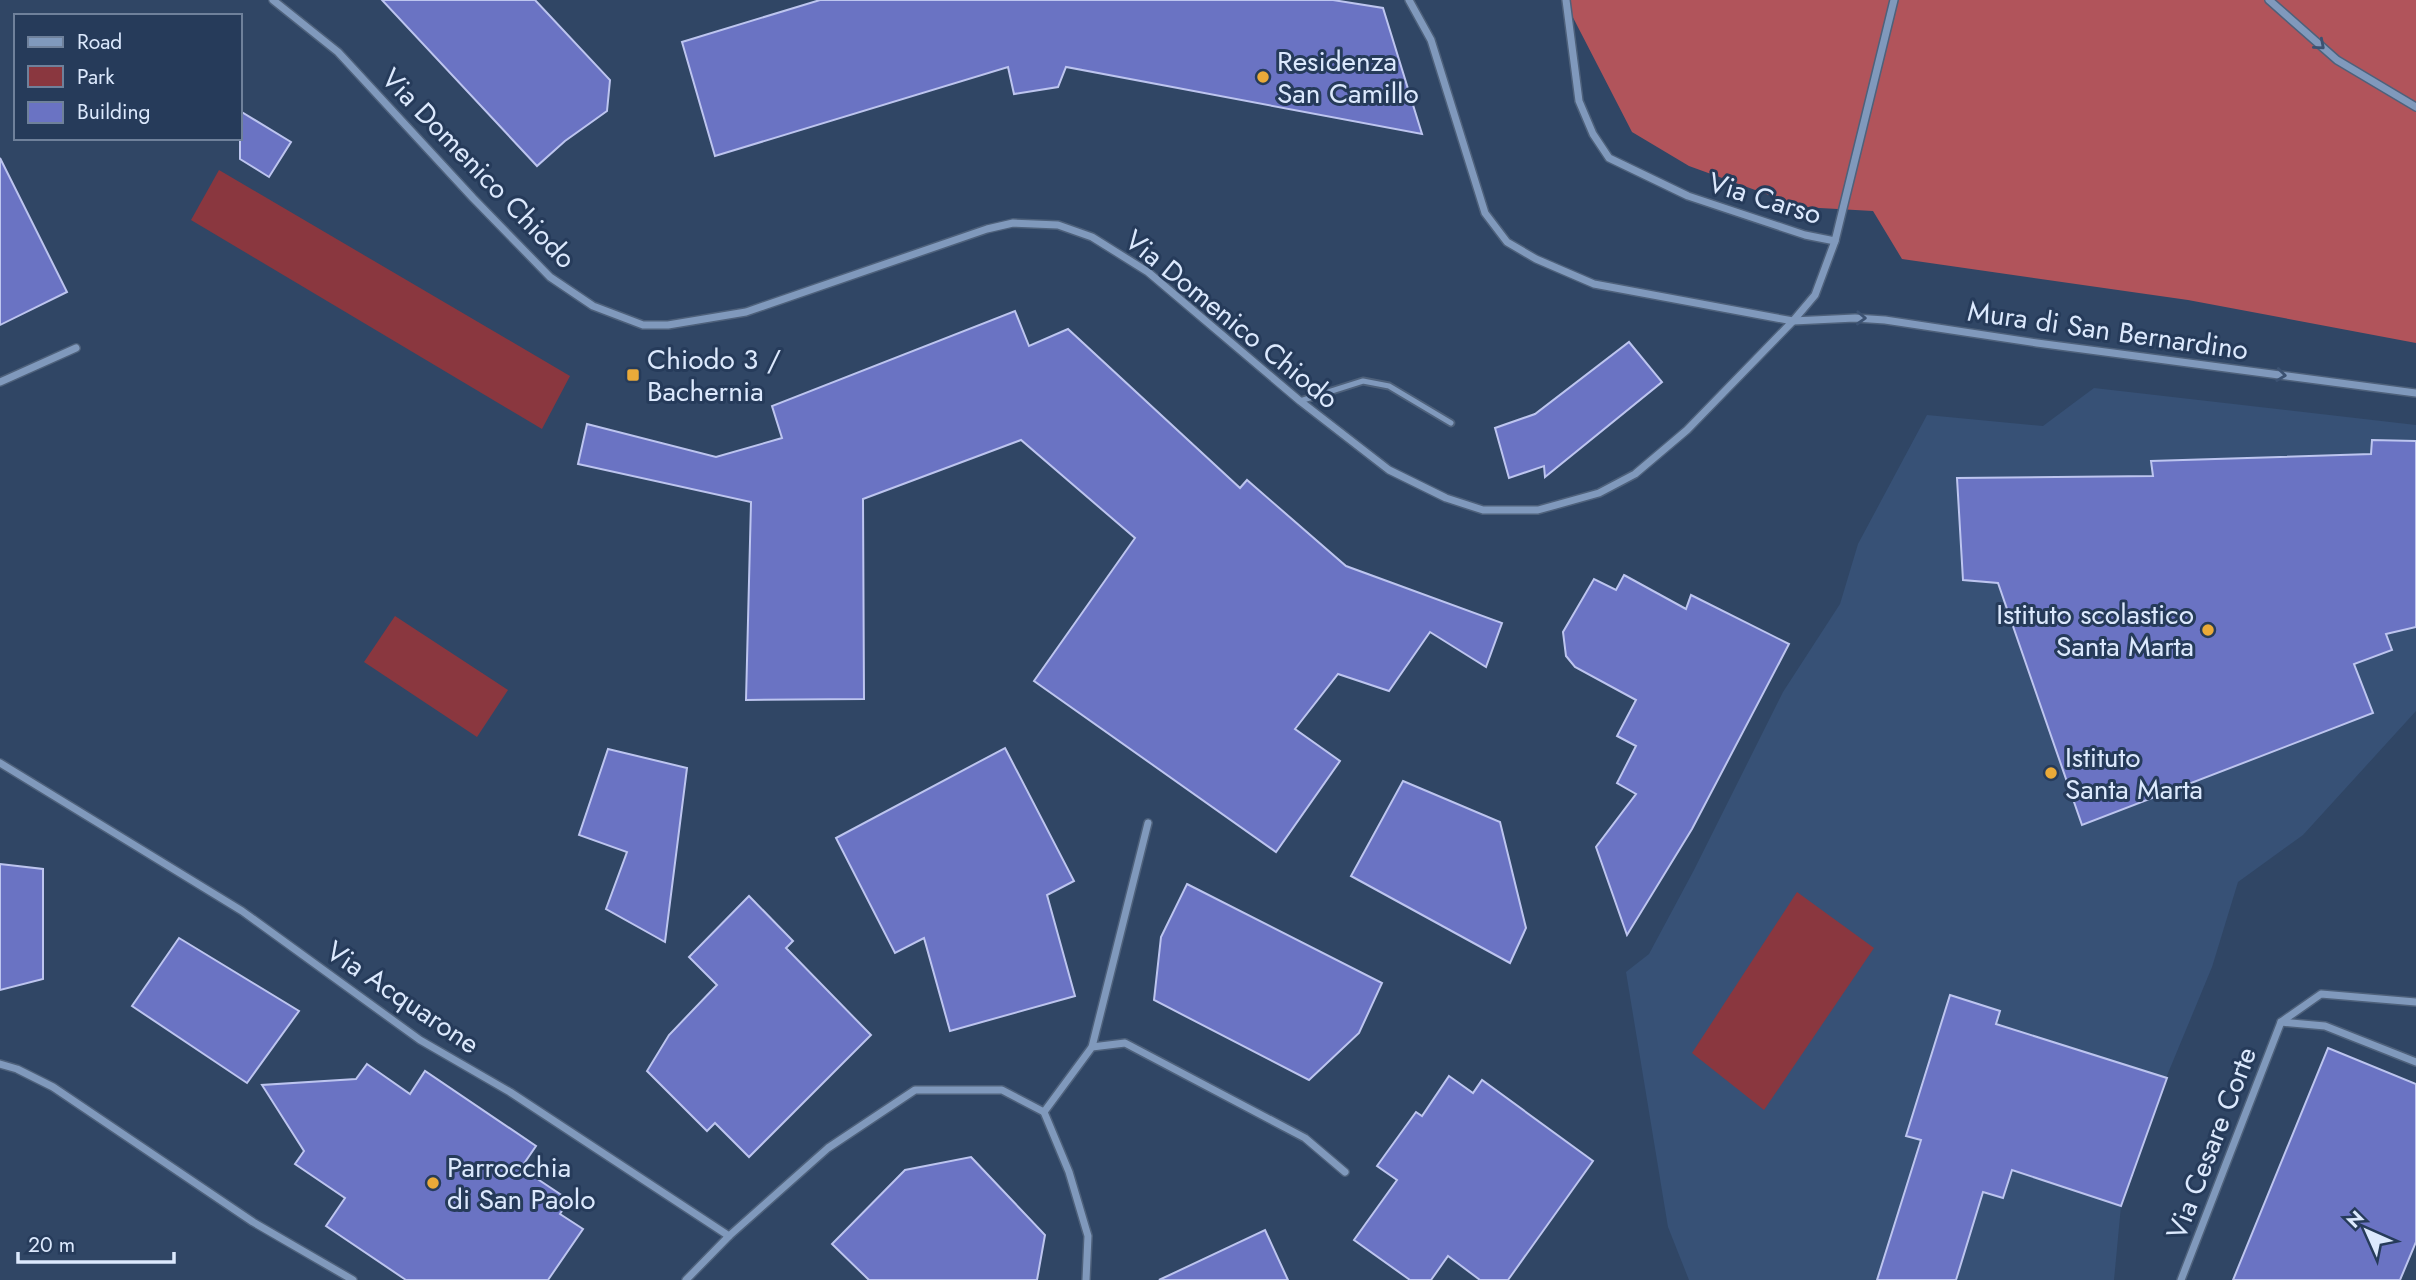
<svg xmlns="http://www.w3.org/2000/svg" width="2416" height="1280" font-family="Jost,sans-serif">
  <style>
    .built { fill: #375176 }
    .green { fill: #8a373f }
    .forest { fill: #b1545b }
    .building { fill: #6a73c3; stroke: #bdc5ef; stroke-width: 2 }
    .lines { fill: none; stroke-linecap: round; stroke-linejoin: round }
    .lane-casing { stroke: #4e617b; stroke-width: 9 }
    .street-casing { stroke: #4e617b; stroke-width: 10 }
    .lane { stroke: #8099bc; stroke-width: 5 }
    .street { stroke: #8099bc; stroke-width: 7 }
    .oneway { stroke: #3c5272 }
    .poi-dot { fill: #eaaa39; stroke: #263b5a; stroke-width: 2.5 }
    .labels { text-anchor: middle; stroke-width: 6; stroke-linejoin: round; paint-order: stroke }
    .poi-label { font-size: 28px; fill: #dce9fd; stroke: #263b5a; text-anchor: start }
    .street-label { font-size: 28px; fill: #dce9fd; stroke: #263b5a }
  </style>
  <rect width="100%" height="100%" fill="#304665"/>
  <polygon class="built" points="2094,388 2416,425 2416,711 2303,835 2238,882 2212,967 2166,1078 2121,1206 2114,1280 1689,1280 1668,1227 1626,972 1649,954 1694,870 1783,692 1840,604 1858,544 1927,415 2043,426"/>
  <g class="green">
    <polygon points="219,170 570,376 542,429 191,220"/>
    <polygon points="395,616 508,690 477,737 364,662"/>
    <polygon points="1797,892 1874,948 1764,1110 1692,1053"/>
  </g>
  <polygon class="forest" points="1564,0 2416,0 2416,343 2188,300 1902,259 1873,211 1802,207 1689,166 1632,132"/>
  <g class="building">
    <polygon points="382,0 535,0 610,80 607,111 565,141 537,166"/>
    <polygon points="820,0 1333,0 1383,8 1422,134 1066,67 1058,87 1014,94 1008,67 715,156 682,42"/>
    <polygon points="240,111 291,142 269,177 240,159"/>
    <polygon points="0,158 67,292 0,325"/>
    <polygon points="1015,311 1029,346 1068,329 1240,488 1247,480 1346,566 1502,623 1486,667 1430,632 1389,691 1338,674 1295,729 1340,761 1276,852 1034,681 1135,538 1021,440 863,499 864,699 746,700 751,502 578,464 587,424 716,457 782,438 772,406"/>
    <polygon points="1629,342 1662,382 1545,477 1544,466 1509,478 1495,428 1535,414"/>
    <polygon points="2372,440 2416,441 2416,627 2386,634 2392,650 2354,664 2373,713 2082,825 1998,583 1963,580 1957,478 2153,476 2151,461 2371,454"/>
    <polygon points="1624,575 1686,609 1691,595 1789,644 1692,829 1627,935 1596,847 1636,794 1617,783 1636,746 1617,736 1636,700 1575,667 1566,656 1563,632 1594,579 1616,590"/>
    <polygon points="1005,748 1074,881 1047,895 1075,996 950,1031 924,938 895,953 836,838"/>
    <polygon points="608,749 687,768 665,942 606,909 627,852 579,835"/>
    <polygon points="1403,781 1500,822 1526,928 1510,963 1351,876"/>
    <polygon points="0,864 43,869 43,979 0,990"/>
    <polygon points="1187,884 1382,983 1359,1033 1309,1080 1154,1000 1161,937"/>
    <polygon points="749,896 793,941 786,948 871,1035 749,1157 715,1123 707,1131 647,1071 669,1035 717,985 689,957"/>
    <polygon points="179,938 299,1011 247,1083 132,1006"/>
    <polygon points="1950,995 2000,1011 1996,1024 2167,1078 2121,1206 2012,1170 2003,1198 1983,1192 1956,1280 1877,1280 1921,1140 1906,1136"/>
    <polygon points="2328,1048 2416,1084 2416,1242 2400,1280 2233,1280"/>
    <polygon points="367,1064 410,1094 425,1071 536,1146 521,1168 569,1200 560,1214 583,1229 548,1280 406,1280 326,1226 345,1198 295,1164 304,1151 262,1085 356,1079"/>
    <polygon points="1449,1076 1473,1093 1482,1080 1593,1161 1508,1280 1480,1280 1448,1256 1431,1280 1410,1280 1354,1240 1397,1180 1377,1166 1416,1112 1422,1116"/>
    <polygon points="971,1157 1045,1235 1037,1280 869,1280 832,1244 905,1170"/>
    <polygon points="1265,1230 1288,1280 1159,1280"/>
  </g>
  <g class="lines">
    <g class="lane-casing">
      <polyline id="lane" points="1300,401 1363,381 1389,386 1451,423"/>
    </g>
    <g class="street-casing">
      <g id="street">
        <polyline points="273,0 338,52 473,198 550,277 593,306 643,325 668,325 746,312 987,229 1013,223 1058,225 1092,237 1148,272 1300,401 1389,470 1446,498 1483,510 1538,510 1599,493 1635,474 1687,430 1793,321 1815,295 1835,241"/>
        <polyline points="1409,0 1431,40 1485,213 1507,242 1536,259 1594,284 1793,321 1855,318 1885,320 2037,343 2416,393"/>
        <polyline points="1566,0 1579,101 1593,134 1609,158 1688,196 1805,235 1835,241 1894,0"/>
        <polyline points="2269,0 2337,60 2416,107"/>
        <polyline points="0,382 76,348"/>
        <polyline points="0,763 242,911 420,1040 510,1092 729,1236 686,1280"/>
        <polyline points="2281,1022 2325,1026 2416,1062"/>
        <polyline points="1092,1047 1148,823"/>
        <polyline points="0,1064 17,1069 53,1087 253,1222 353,1280"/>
        <polyline points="1044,1112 1092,1047 1125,1043 1305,1138 1345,1172"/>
        <polyline points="729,1236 828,1148 915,1090 1002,1090 1044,1112 1069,1172 1088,1236 1086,1280"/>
        <polyline points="2181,1280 2281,1022 2321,994 2416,1002"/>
      </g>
    </g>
    <use href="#lane" class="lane"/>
    <use href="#street" class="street"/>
  </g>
  <defs><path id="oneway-chevron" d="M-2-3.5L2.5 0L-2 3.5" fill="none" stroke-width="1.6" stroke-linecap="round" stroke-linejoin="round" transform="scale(1.75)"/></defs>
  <g class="oneway">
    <use href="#oneway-chevron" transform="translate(2320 45) rotate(41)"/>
    <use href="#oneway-chevron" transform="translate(1861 318) rotate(2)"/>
    <use href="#oneway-chevron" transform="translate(2281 375) rotate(7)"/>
  </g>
  <g class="poi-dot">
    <circle cx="1263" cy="77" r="7"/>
    <rect x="626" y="368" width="14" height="14" rx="3.5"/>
    <circle cx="2208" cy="630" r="7"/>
    <circle cx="2051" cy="773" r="7"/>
    <circle cx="433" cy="1183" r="7"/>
  </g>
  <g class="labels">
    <g class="poi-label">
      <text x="1277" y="71">Residenza<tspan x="1277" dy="32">San Camillo</tspan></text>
      <text x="647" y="369">Chiodo 3 /<tspan x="647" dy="32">Bachernia</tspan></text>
      <text x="2194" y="624" text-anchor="end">Istituto scolastico<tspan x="2194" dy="32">Santa Marta</tspan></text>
      <text x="2065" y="767">Istituto<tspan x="2065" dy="32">Santa Marta</tspan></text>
      <text x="447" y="1177">Parrocchia<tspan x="447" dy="32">di San Paolo</tspan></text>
    </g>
    <g class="street-label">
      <text transform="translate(479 168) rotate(46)" y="10">Via Domenico Chiodo</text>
      <text transform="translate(1765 198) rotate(17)" y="10">Via Carso</text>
      <text transform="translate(1232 319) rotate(39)" y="10">Via Domenico Chiodo</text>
      <text transform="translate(2108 330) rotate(8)" y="10">Mura di San Bernardino</text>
      <text transform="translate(403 997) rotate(34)" y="10">Via Acquarone</text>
      <text transform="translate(2211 1143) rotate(-69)" y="10">Via Cesare Corte</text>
    </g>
  </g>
  <rect x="14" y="14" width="228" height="126" fill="#263b5a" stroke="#6f819b" stroke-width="2"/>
  <rect x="28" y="37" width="35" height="10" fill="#8099bc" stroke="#6f819b" stroke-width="2"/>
  <text x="77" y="49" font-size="21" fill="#dce9fd">Road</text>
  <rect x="28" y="66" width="35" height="21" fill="#8a373f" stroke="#6f819b" stroke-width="2"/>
  <text x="77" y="84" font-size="21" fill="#dce9fd">Park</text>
  <rect x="28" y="102" width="35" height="21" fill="#6a73c3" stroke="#6f819b" stroke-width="2"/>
  <text x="77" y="119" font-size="21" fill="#dce9fd">Building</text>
  <g transform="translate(2367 1231) rotate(315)" stroke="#263b5a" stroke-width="5" paint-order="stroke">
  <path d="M0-5L12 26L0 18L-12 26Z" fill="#dce9fd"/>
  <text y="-10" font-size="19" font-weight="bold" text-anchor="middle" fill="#dce9fd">N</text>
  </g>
  <path d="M18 1252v10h156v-10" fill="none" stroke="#dce9fd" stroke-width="3.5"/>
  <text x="28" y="1252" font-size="21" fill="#dce9fd" stroke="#263b5a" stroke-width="5" paint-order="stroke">20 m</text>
</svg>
